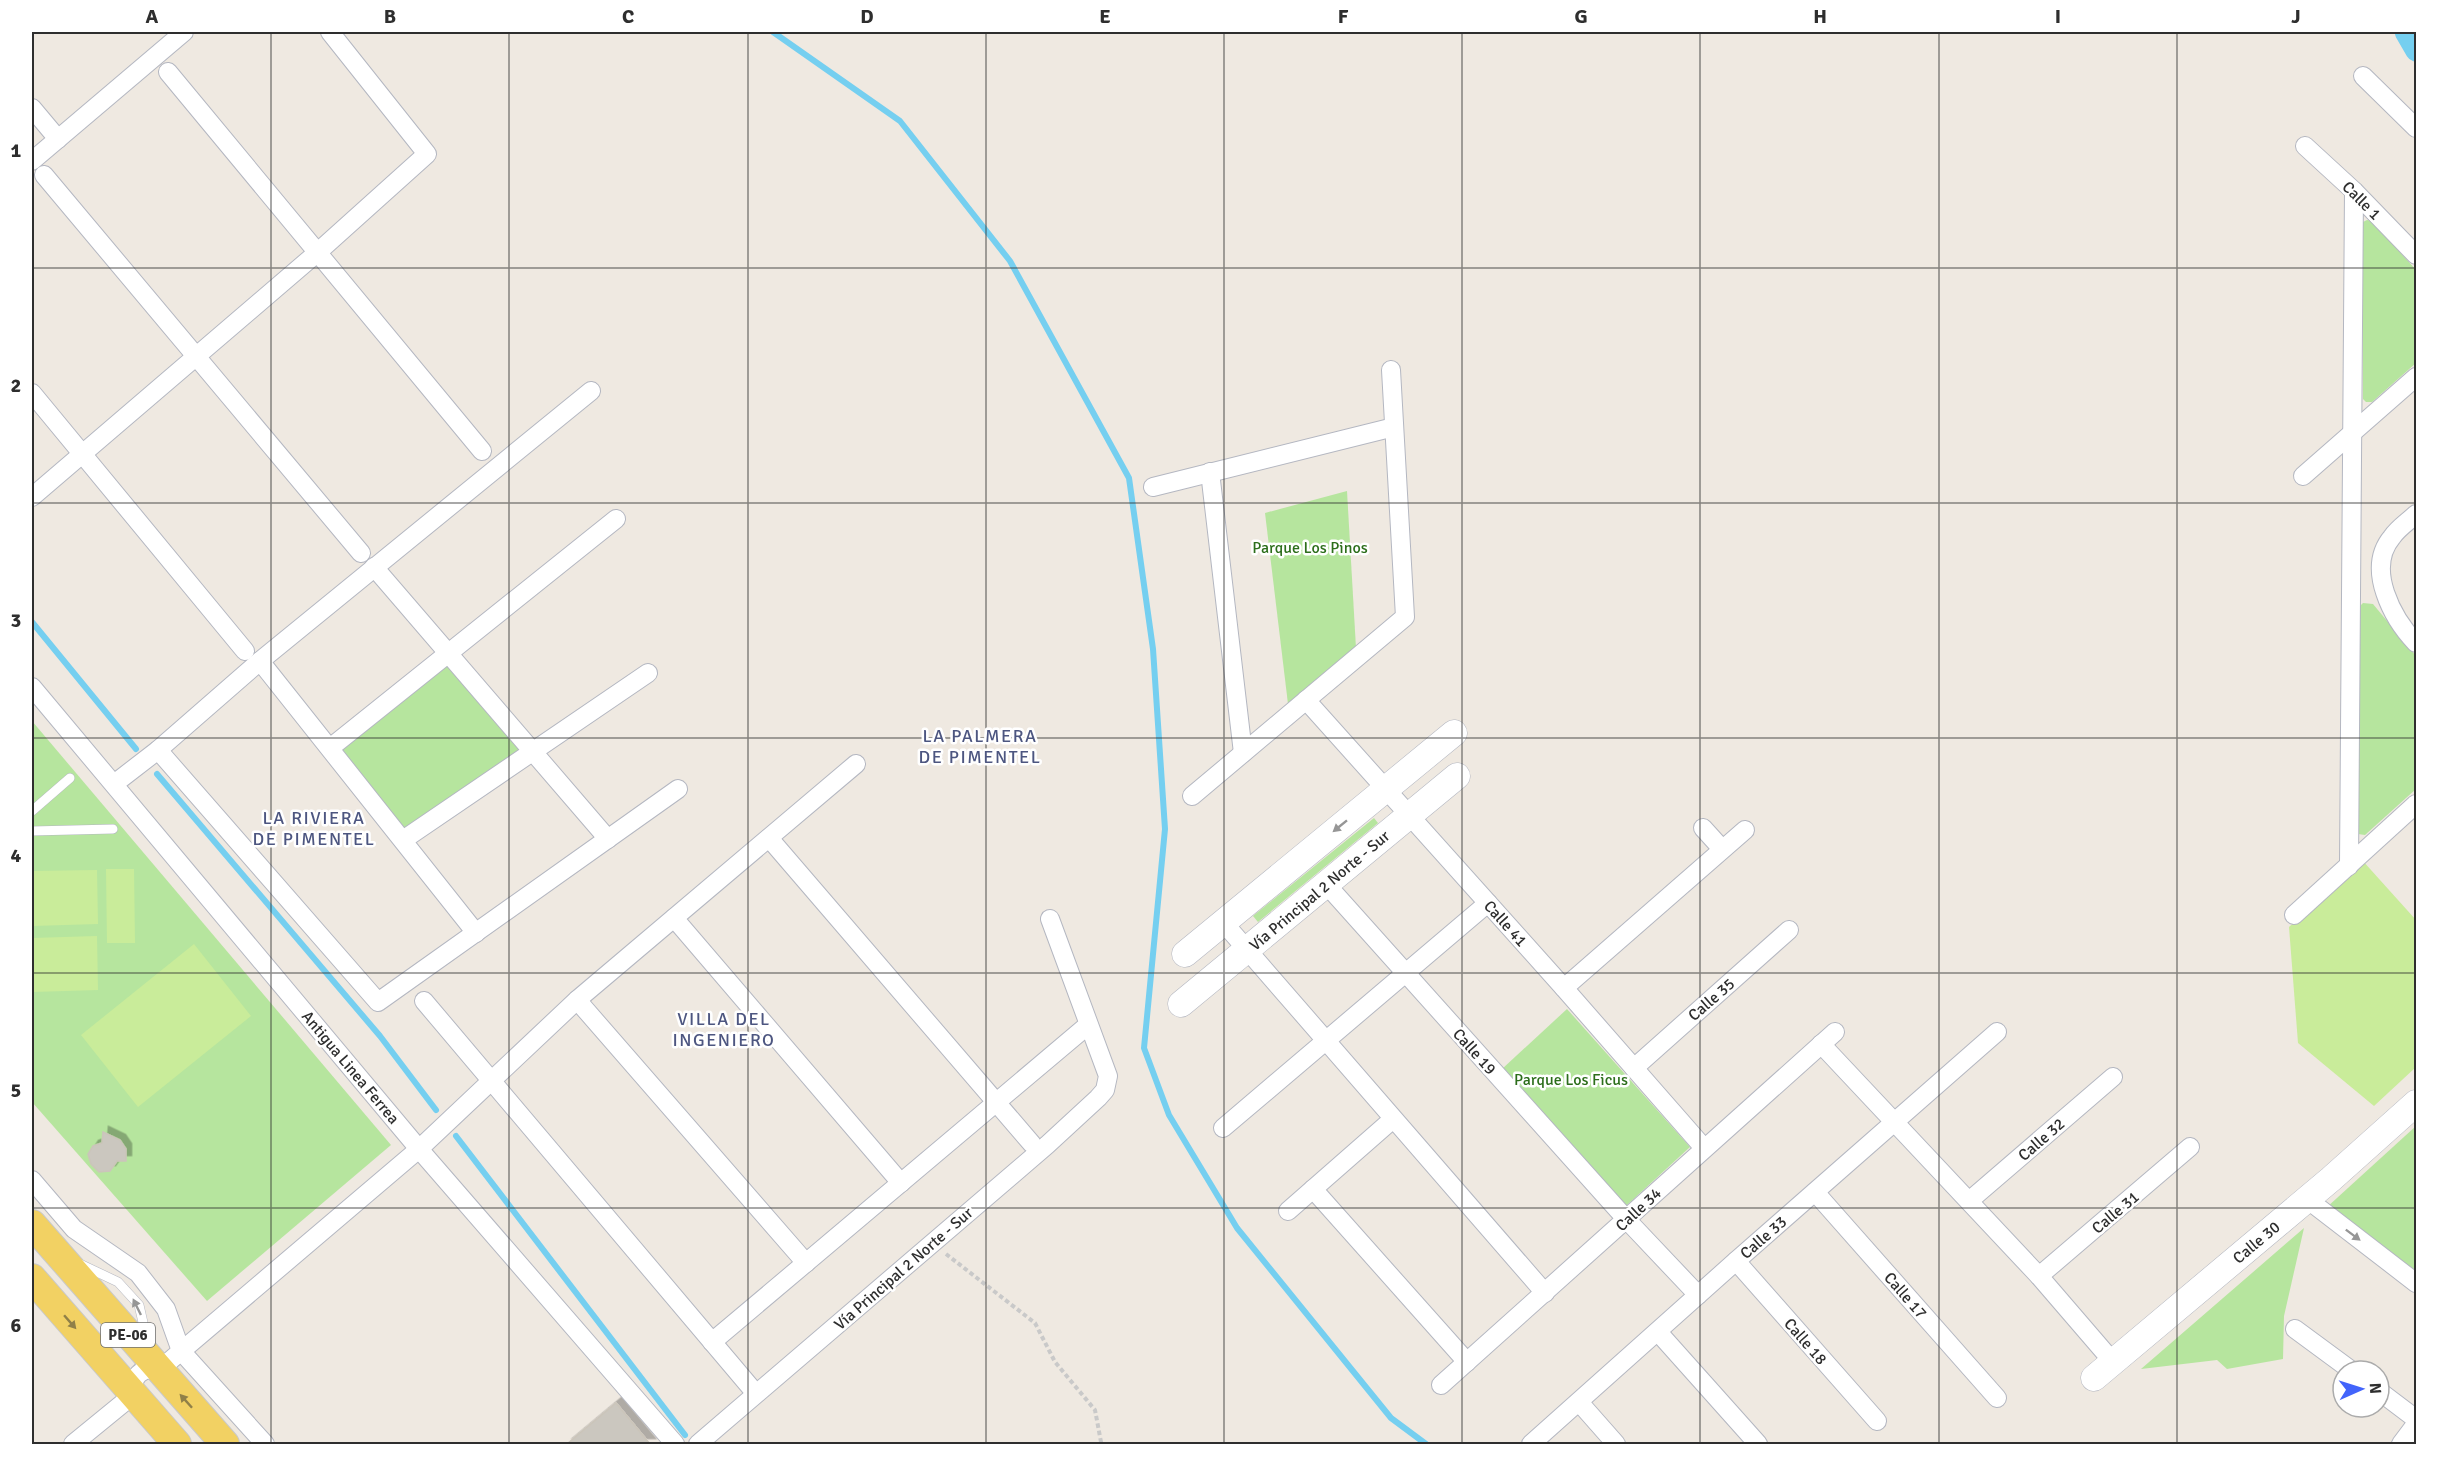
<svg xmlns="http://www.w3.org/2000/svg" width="2448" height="1476" font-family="Signika,sans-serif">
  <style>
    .green { fill: #b6e59e }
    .pitch { fill: #c9ec9a }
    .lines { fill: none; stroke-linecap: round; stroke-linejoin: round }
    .stream { stroke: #75cff0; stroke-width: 6 }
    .canal { stroke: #75cff0; stroke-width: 21 }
    .building { fill: #cbc7bf; stroke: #cbc5ba; stroke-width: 1.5; filter: url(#shadow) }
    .lane-casing { stroke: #b4b7c1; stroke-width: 10 }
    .street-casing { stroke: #b4b7c1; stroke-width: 20 }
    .secondary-casing { stroke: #b4b7c1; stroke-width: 27 }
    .primary-casing { stroke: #c9c9c9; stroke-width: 30 }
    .path { stroke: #c9c9c9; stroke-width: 4; stroke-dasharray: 4.5 3; stroke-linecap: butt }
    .lane { stroke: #fff; stroke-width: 9 }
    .street { stroke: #fff; stroke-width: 18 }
    .secondary { stroke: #fff; stroke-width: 26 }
    .primary { stroke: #f2d163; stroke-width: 28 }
    .oneway { fill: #969696 }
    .oneway2 { fill: #908048 }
    .grid { fill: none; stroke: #2e2e2e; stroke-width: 1.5; stroke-opacity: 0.55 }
    .labels { text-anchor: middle; stroke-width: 5; stroke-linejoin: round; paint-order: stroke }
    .shield { fill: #fff; stroke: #6d6d6d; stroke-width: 1.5 }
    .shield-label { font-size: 15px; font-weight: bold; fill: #2e2e2e }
    .street-label { font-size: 16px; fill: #2e2e2e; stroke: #fff }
    .park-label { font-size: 16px; fill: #2c6e1b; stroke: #fff }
    .neighbourhood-label { font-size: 18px; letter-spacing: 1.5px; fill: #4d5680; stroke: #fff }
    .neatline { fill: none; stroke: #2e2e2e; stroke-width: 2 }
    .grid-label { font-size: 20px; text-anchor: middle; font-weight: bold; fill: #2e2e2e }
  </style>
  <defs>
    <filter id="shadow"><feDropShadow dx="5.5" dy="-5.5" stdDeviation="0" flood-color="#0004"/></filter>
  </defs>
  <rect width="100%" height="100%" fill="#efe9e1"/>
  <g class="green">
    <polygon points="2367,220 2372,221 2416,270 2416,363 2372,402 2366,402 2363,399 2363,222"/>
    <polygon points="1347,491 1356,648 1288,704 1265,513"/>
    <polygon points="2363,603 2373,604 2416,656 2416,789 2365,835 2358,834 2359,607"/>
    <polygon points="448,664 520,751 404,831 340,750"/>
    <polygon points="32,721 391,1145 207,1301 32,1102"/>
    <polygon points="1374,818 1378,823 1258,922 1253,916"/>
    <polygon points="1567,1009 1690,1147 1626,1206 1502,1069"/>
    <polygon points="2416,1126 2416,1275 2326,1208"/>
    <polygon points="2304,1228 2284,1316 2283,1359 2227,1369 2217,1360 2141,1369"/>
  </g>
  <g class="pitch">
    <polygon points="2362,860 2416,920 2416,1067 2374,1106 2298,1043 2289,927"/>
    <polygon points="106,869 134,869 135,943 107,943"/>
    <polygon points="97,870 98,924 32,926 32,871"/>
    <polygon points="97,936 98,990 32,992 32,938"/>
    <polygon points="194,944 251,1016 138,1107 81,1035"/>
  </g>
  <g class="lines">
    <g class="stream">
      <polyline points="773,32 900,121 1010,261 1129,478 1153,649 1165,829 1144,1048 1169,1115 1237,1228 1391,1418 1426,1444"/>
      <polyline points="32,622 136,749"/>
      <polyline points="157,774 380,1036 436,1110"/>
      <polyline points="456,1136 685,1435"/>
    </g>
    <polyline class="canal" points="2405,32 2416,51"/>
  </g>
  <g class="building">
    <polygon points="103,1132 120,1140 126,1149 126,1161 117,1161 110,1171 99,1172 91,1164 88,1154 93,1146 102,1143"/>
    <polygon points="616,1403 650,1444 567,1444"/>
  </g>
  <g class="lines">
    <g class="lane-casing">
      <g id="lane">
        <polyline points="32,811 70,778"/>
        <polyline points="32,831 113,829"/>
        <polyline points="80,1264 118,1282 139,1305 147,1340"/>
      </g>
    </g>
    <g class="street-casing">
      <g id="street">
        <polyline points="168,72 482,451"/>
        <polyline points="2363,76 2416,128"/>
        <polyline points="32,108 58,139"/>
        <polyline points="2305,146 2354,191 2416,255"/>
        <polyline points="32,161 184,32"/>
        <polyline points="44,175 361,553"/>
        <polyline points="32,393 245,651"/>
        <polyline points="1210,472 1243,753"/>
        <polyline points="2303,476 2416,377"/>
        <polyline points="1153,487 1394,427"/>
        <polyline points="32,497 318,252 427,154 330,32"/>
        <path d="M2416 514C2409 521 2398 528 2392 537 2365 569 2393 619 2416 643"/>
        <polyline points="374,567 608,839"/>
        <polyline points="260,661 476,933"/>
        <polyline points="32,687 419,1149 675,1444"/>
        <polyline points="1306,700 1564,988 1704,1148"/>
        <polyline points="330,748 616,519"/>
        <polyline points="158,750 378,1002 678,789"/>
        <polyline points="114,784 158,750 260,661 591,391"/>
        <polyline points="1192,796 1405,617 1391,370"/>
        <polyline points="1703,828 1722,849"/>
        <polyline points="769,838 1032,1144"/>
        <polyline points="403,840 648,673"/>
        <polyline points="2349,866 2354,191"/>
        <polyline points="1326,884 1627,1220 1698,1295"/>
        <polyline points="2294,915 2416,804"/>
        <polyline points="674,918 901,1183"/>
        <polyline points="1223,922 1545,1293"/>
        <polyline points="1564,988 1745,830"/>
        <polyline points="577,1000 806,1263"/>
        <polyline points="424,1001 752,1389"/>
        <polyline points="1821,1044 2039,1276 2113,1362"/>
        <polyline points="1634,1068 1789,930"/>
        <polyline points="1223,1128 1488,903"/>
        <polyline points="32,1180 74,1229 138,1273 166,1309 181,1351 265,1444"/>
        <polyline points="1313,1189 1467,1362"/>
        <polyline points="1815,1192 1997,1398"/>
        <polyline points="2307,1199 2416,1283"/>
        <polyline points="1969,1201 2113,1077"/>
        <polyline points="1288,1211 1393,1119"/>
        <polyline points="1736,1261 1877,1421"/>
        <polyline points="2039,1276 2190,1147"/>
        <polyline points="2295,1329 2352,1371"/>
        <polyline points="1658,1332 1758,1444"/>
        <polyline points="712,1342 1088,1025"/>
        <polyline points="1441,1385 1835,1032"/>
        <polyline points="2379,1391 2416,1419"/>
        <polyline points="1579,1402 1616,1444"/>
        <path d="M73 1444 133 1395C131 1377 141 1366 159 1370L419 1149 577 1000 856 764"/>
        <polyline points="698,1444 1047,1145 1098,1098 1105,1090 1108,1076 1050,919"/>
        <polyline points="1531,1444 1736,1261 1997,1032"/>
        <polyline points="2401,1444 2416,1424"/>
      </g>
    </g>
    <g class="secondary-casing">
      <g id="secondary">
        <polyline points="1185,954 1454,733"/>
        <polyline points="1181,1004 1457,776"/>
        <polyline points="2094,1378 2331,1179 2416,1103"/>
      </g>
    </g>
    <g class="primary-casing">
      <g id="primary">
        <polyline points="32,1224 225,1444"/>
        <polyline points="32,1278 177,1444"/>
      </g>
    </g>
    <polyline class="path" points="946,1254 1035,1323 1055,1362 1095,1410 1101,1442 1099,1444"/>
    <use href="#lane" class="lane"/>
    <use href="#street" class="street"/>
    <use href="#secondary" class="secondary"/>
    <use href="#primary" class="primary"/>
  </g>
  <defs><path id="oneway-solid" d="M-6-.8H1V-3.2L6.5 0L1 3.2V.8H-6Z" transform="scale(1.5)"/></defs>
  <g class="oneway">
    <use href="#oneway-solid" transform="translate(1340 826) rotate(141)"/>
    <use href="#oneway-solid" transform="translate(2353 1235) rotate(37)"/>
    <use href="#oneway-solid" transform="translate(137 1307) rotate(-116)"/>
  </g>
  <g class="oneway2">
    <use href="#oneway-solid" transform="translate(70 1322) rotate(49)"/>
    <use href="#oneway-solid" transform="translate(186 1401) rotate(-132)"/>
  </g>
  <path class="grid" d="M271 32V1444M509 32V1444M748 32V1444M986 32V1444M1224 32V1444M1462 32V1444M1700 32V1444M1939 32V1444M2177 32V1444M32 268H2416M32 503H2416M32 738H2416M32 973H2416M32 1208H2416"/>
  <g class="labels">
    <rect class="shield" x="101" y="1323" width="54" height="24" rx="4.5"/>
    <g class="shield-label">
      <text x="128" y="1340">PE-06</text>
    </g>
    <g class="street-label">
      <text transform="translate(2362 200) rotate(45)" y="6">Calle 1</text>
      <text transform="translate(1319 890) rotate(-40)" y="6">Vía Principal 2 Norte - Sur</text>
      <text transform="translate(1506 923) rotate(48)" y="6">Calle 41</text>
      <text transform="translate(1711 999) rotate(-41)" y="6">Calle 35</text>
      <text transform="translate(1475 1051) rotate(48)" y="6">Calle 19</text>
      <text transform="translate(351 1067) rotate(50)" y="6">Antigua Linea Ferrea</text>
      <text transform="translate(2041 1139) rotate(-41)" y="6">Calle 32</text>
      <text transform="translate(1638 1209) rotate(-43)" y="6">Calle 34</text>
      <text transform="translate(2115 1212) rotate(-40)" y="6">Calle 31</text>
      <text transform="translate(1763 1237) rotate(-41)" y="6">Calle 33</text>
      <text transform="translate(2256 1242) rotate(-40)" y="6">Calle 30</text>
      <text transform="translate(903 1268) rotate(-41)" y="6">Vía Principal 2 Norte - Sur</text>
      <text transform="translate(1906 1295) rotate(49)" y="6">Calle 17</text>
      <text transform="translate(1806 1341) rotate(49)" y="6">Calle 18</text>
    </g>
    <g class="park-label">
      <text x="1310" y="553">Parque Los Pinos</text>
      <text x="1571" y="1085">Parque Los Ficus</text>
    </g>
    <g class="neighbourhood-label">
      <text x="980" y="742">LA PALMERA<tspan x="980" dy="21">DE PIMENTEL</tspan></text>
      <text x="314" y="824">LA RIVIERA<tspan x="314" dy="21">DE PIMENTEL</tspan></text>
      <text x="724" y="1025">VILLA DEL<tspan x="724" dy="21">INGENIERO</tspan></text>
    </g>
  </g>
  <rect width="2448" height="1476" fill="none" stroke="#ffffff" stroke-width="66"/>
  <g transform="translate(2361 1389) rotate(87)"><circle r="28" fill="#ffffff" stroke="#ababab" stroke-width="1.5"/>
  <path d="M0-4.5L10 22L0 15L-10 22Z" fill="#4264fb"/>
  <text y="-9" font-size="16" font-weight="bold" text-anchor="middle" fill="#2e2e2e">N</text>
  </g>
  <rect x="33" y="33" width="2382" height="1410" class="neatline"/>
  <g class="grid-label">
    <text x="152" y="23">A</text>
    <text x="390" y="23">B</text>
    <text x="628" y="23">C</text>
    <text x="867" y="23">D</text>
    <text x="1105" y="23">E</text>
    <text x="1343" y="23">F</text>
    <text x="1581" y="23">G</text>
    <text x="1820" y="23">H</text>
    <text x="2058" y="23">I</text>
    <text x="2296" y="23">J</text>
    <text x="16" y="157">1</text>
    <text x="16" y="392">2</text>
    <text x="16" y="627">3</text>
    <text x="16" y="862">4</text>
    <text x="16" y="1097">5</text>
    <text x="16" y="1332">6</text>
  </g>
</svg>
